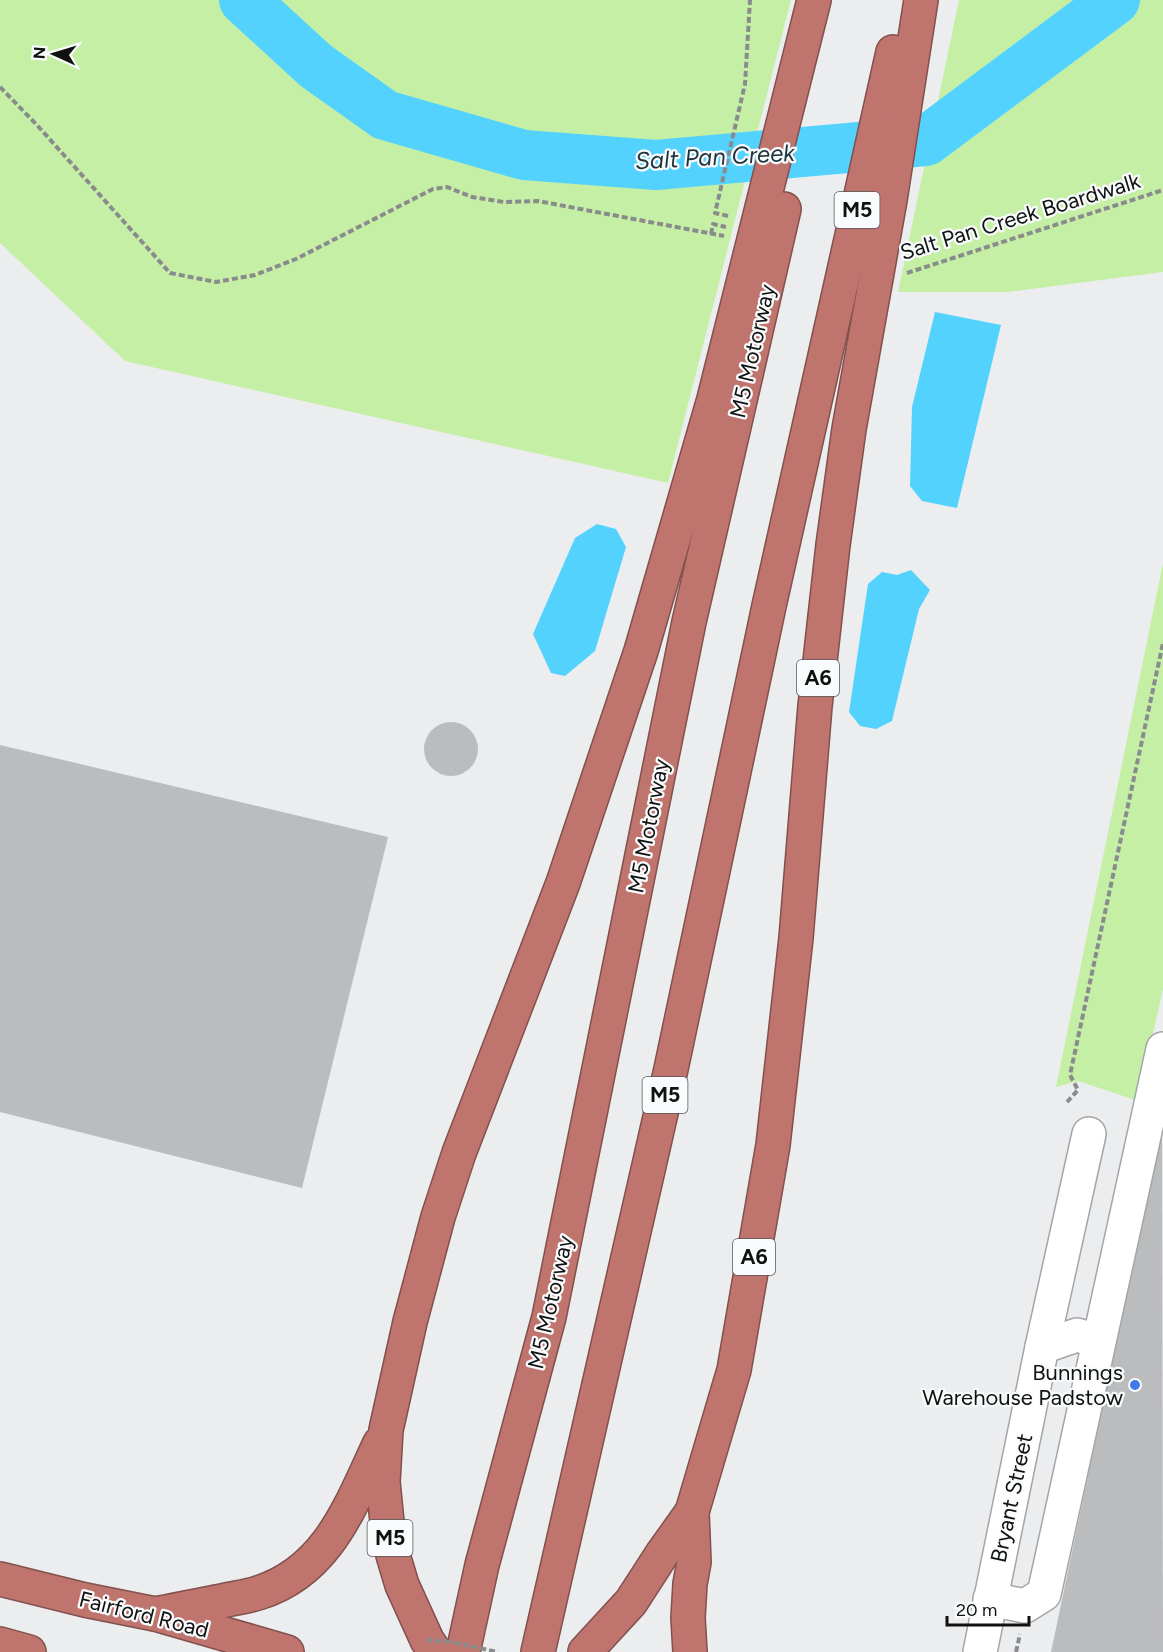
<svg xmlns="http://www.w3.org/2000/svg" width="1163" height="1652" font-family="Figtree,sans-serif">
  <style>
    .green { fill: #c6efa6 }
    .water { fill: #54d2fe }
    .lines { fill: none; stroke-linecap: round; stroke-linejoin: round }
    .river { stroke: #54d2fe; stroke-width: 50 }
    .building { fill: #bbbcbe }
    .minor-casing { stroke: #a3a5a7; stroke-width: 36 }
    .highway-casing { stroke: #82514d; stroke-width: 36 }
    .path { stroke: #8a8b8c; stroke-width: 4; stroke-dasharray: 6 3; stroke-linecap: butt }
    .minor { stroke: #fff; stroke-width: 33 }
    .highway { stroke: #bf746e; stroke-width: 33 }
    .path-bridge { stroke: #8a8b8c; stroke-width: 4; stroke-dasharray: 6 3; stroke-linecap: butt }
    .poi-dot { fill: #4278e8; stroke: #f9fbfd; stroke-width: 2 }
    .labels { text-anchor: middle; stroke-width: 4.5; stroke-linejoin: round; paint-order: stroke }
    .shield { fill: #f9fbfd; stroke: #565758; stroke-width: 1.5 }
    .shield-label { font-size: 21px; font-weight: bold; fill: #101111 }
    .street-label { font-size: 22px; fill: #101111; stroke: #f9fbfd }
    .poi-label { font-size: 22px; fill: #101111; stroke: #f9fbfd; text-anchor: end }
    .water-label { font-size: 24px; font-style: italic; fill: #1e343c; stroke: #f9fbfd }
  </style>
  <rect width="100%" height="100%" fill="#ecedef"/>
  <g class="green">
    <polygon points="0,0 791,0 668,483 125,361 0,243"/>
    <polygon points="959,0 1163,0 1163,272 1008,292 898,292"/>
    <polygon points="1163,563 1163,989 1138,1101 1078,1081 1056,1087"/>
  </g>
  <g class="water">
    <polygon points="935,312 1001,325 957,508 922,501 910,486 912,407"/>
    <polygon points="597,524 616,529 626,547 595,651 565,676 551,673 533,634 575,538"/>
    <polygon points="911,570 930,590 919,609 892,721 876,729 860,726 849,712 868,584 882,572 897,575"/>
  </g>
  <g class="lines">
    <polyline class="river" points="244,0 316,66 385,115 524,155 656,165 926,141 1115,0"/>
  </g>
  <g class="building">
    <circle cx="451" cy="749" r="27"/>
    <polygon points="0,745 388,837 302,1188 0,1112"/>
    <polygon points="1162,1124 1163,1652 1051,1652"/>
  </g>
  <g class="lines">
    <g class="minor-casing">
      <g id="minor">
        <polyline points="1042,1347 1077,1335 1098,1341"/>
        <polyline points="990,1599 1025,1606 1044,1594 1163,1049"/>
        <polyline points="980,1652 1042,1347 1089,1134"/>
      </g>
    </g>
    <g class="highway-casing">
      <g id="highway">
        <polyline points="0,1579 85,1600 155,1614 287,1652"/>
        <path d="M155 1614C177 1610 199 1605 222 1601 234 1598 246 1597 258 1593 329 1571 351 1504 380 1443"/>
        <polyline points="0,1644 29,1652"/>
        <polyline points="435,1652 427,1640 402,1585 393,1555 387,1522 383,1482 386,1430 410,1322 438,1217 459,1153 563,883 641,651 714,399 814,0"/>
        <polyline points="463,1652 482,1565 549,1317 689,622 784,209"/>
        <polyline points="538,1652 671,1069 769,606 893,52"/>
        <polyline points="585,1652 631,1602 662,1554 692,1512 734,1370 773,1145 796,938 815,706 833,545 849,429 890,200 921,0"/>
        <polyline points="690,1652 688,1618 690,1584 694,1562 692,1512"/>
      </g>
    </g>
    <g class="path">
      <polyline points="0,87 36,124 170,273 216,282 255,275 296,259 433,189 447,187 472,197 504,202 538,201 724,236"/>
      <polyline points="728,216 715,213 745,84 750,0"/>
      <polyline points="711,234 713,224 726,227"/>
      <polyline points="907,273 1163,190"/>
      <polyline points="1067,1102 1078,1090 1070,1075 1163,643"/>
      <polyline points="1016,1652 1020,1634"/>
    </g>
    <use href="#minor" class="minor"/>
    <use href="#highway" class="highway"/>
    <polyline class="path-bridge" points="427,1640 451,1642 498,1652"/>
  </g>
  <circle class="poi-dot" cx="1135" cy="1385" r="6"/>
  <g class="labels">
    <g class="shield">
      <rect x="834.5" y="192" width="45" height="36" rx="4.5"/>
      <rect x="797" y="660" width="42" height="36" rx="4.5"/>
      <rect x="642.5" y="1077" width="45" height="36" rx="4.5"/>
      <rect x="733" y="1239" width="42" height="36" rx="4.5"/>
      <rect x="367.5" y="1520" width="45" height="36" rx="4.5"/>
    </g>
    <g class="shield-label">
      <text x="857" y="217">M5</text>
      <text x="818" y="685">A6</text>
      <text x="665" y="1102">M5</text>
      <text x="754" y="1264">A6</text>
      <text x="390" y="1545">M5</text>
    </g>
    <g class="street-label">
      <text transform="translate(1020 216) rotate(-17)" y="8">Salt Pan Creek Boardwalk</text>
      <text transform="translate(752 351) rotate(-77)" y="8">M5 Motorway</text>
      <text transform="translate(648 826) rotate(-79)" y="8">M5 Motorway</text>
      <text transform="translate(550 1302) rotate(-77)" y="8">M5 Motorway</text>
      <text transform="translate(1011 1498) rotate(-78)" y="8">Bryant Street</text>
      <text transform="translate(144 1614) rotate(14)" y="8">Fairford Road</text>
    </g>
    <g class="poi-label">
      <text x="1123" y="1380">Bunnings<tspan x="1123" dy="25">Warehouse Padstow</tspan></text>
    </g>
    <g class="water-label">
      <text transform="translate(715 157) rotate(-3)" y="8">Salt Pan Creek</text>
    </g>
  </g>
  <g transform="translate(54 54) rotate(274)" stroke="#f9fbfd" stroke-width="4.5" paint-order="stroke">
  <path d="M0-4.5L10 22L0 15L-10 22Z" fill="#101111"/>
  <text y="-9" font-size="16" font-weight="bold" text-anchor="middle" fill="#101111">N</text>
  </g>
  <path d="M947 1616v9h82v-9" fill="none" stroke="#101111" stroke-width="3"/>
  <text x="956" y="1616" font-size="18" fill="#101111" stroke="#f9fbfd" stroke-width="4.5" paint-order="stroke">20 m</text>
</svg>
